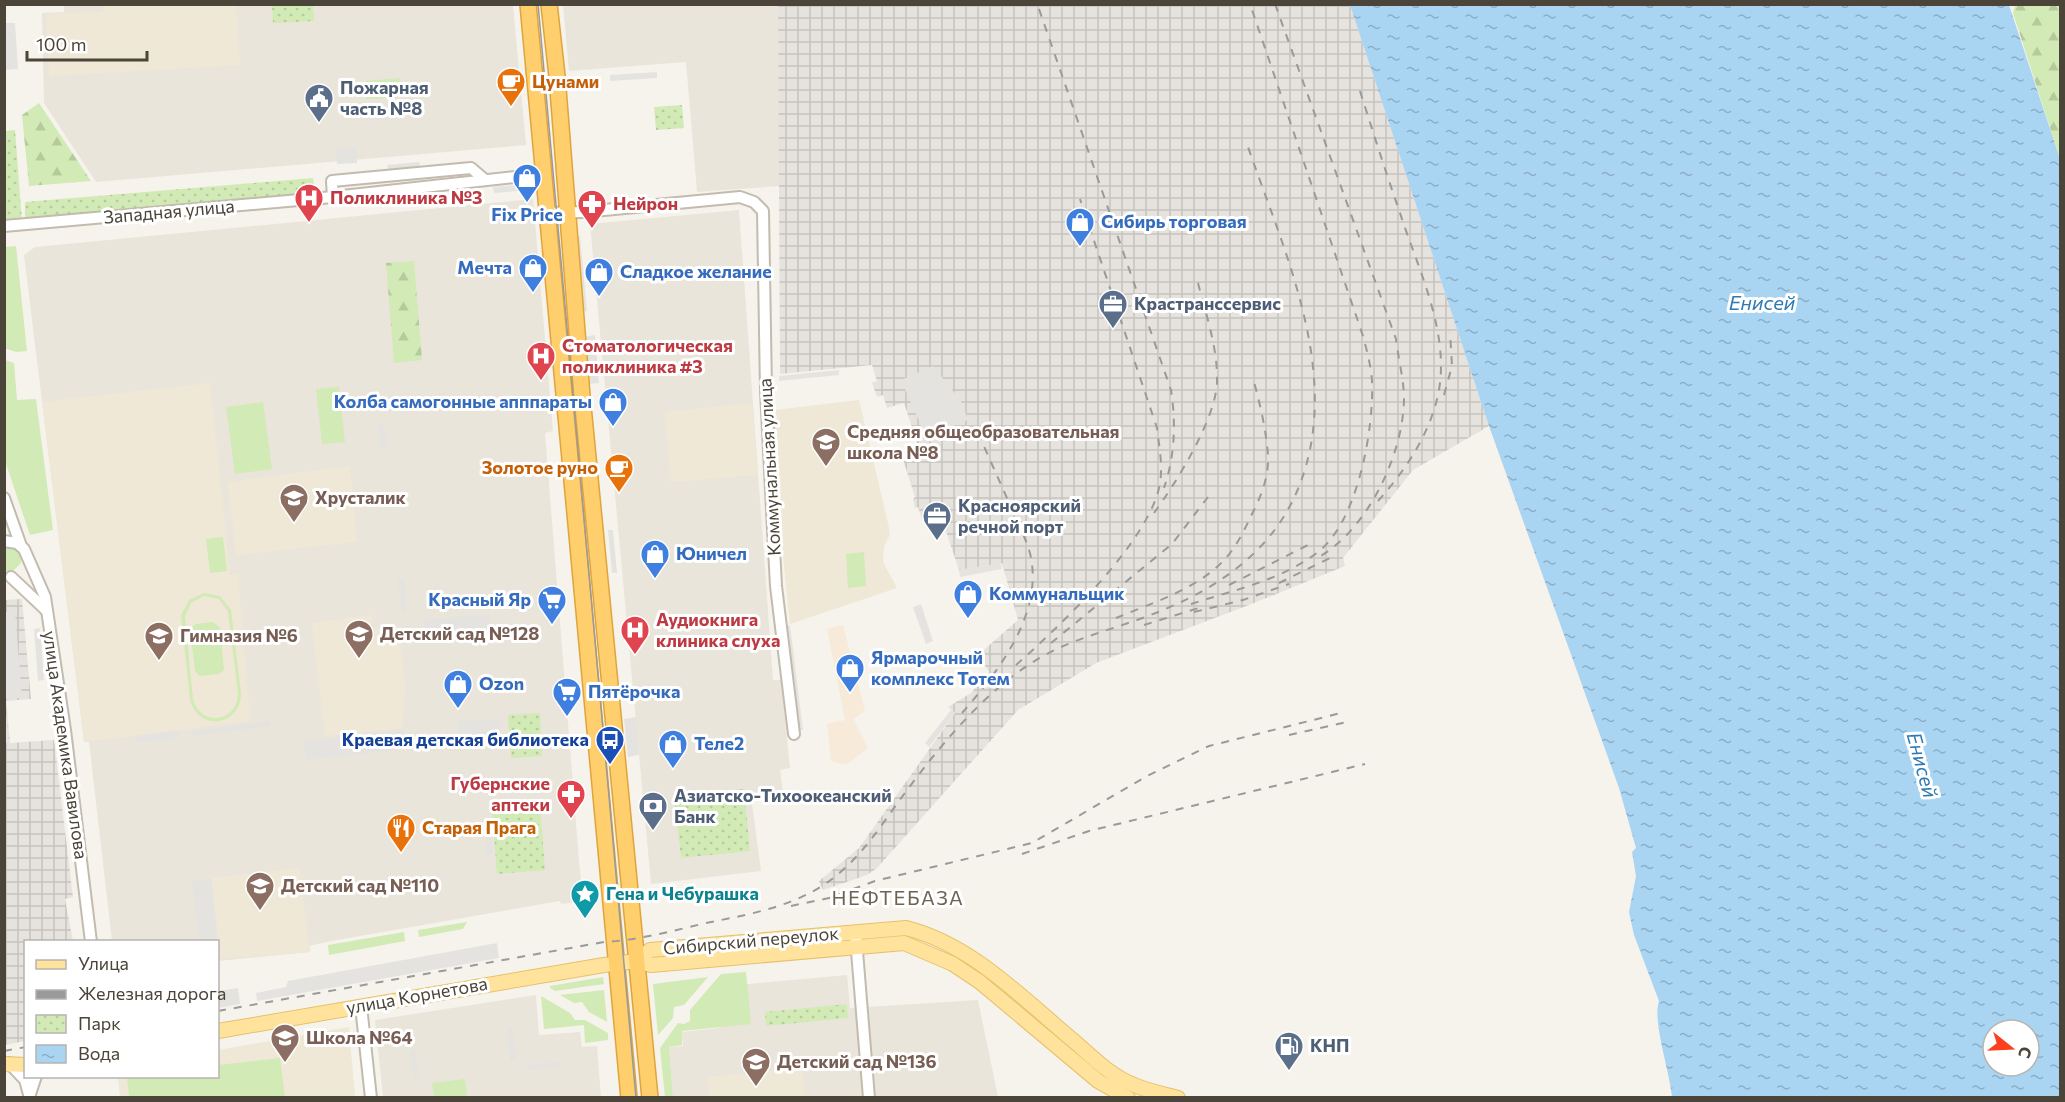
<svg xmlns="http://www.w3.org/2000/svg" width="2065" height="1102" font-family="Commissioner,sans-serif">
  <style>
    .residential { fill: #eae5da }
    .commercial { fill: #f7ead8 }
    .industrial { fill: url(#industrial-grid) }
    .education { fill: #efe8d6 }
    .green { fill: #d2eab5; fill-rule: evenodd }
    .forest { fill: url(#forest-firs) }
    .park { fill: url(#park-dots) }
    .parking { fill: #e5e3e0 }
    .water { fill: url(#water-ripples); fill-rule: evenodd }
    .lines { fill: none; stroke-linecap: round; stroke-linejoin: round }
    .minor-casing { stroke: #c2bbae; stroke-width: 14 }
    .major-casing { stroke: #e6c16a; stroke-width: 16 }
    .highway-casing { stroke: #e0a43c; stroke-width: 18 }
    .minor { stroke: #fff; stroke-width: 10 }
    .major { stroke: #ffe39c; stroke-width: 14 }
    .highway { stroke: #ffcf6e; stroke-width: 15 }
    .tram { stroke: #9a9a9a; stroke-width: 1.5 }
    .rail { stroke: #9a9a9a; stroke-width: 2; stroke-dasharray: 8 8; stroke-linecap: butt }
    .labels { text-anchor: middle; stroke-width: 6; stroke-linejoin: round; paint-order: stroke }
    .food-label { font-size: 18px; font-weight: bold; fill: #c56008; stroke: #fff; text-anchor: start }
    .service-label { font-size: 18px; font-weight: bold; fill: #4e5e75; stroke: #fff; text-anchor: start }
    .health-label { font-size: 18px; font-weight: bold; fill: #be3a42; stroke: #fff; text-anchor: start }
    .street-label { font-size: 18px; fill: #4b4439; stroke: #fff }
    .shop-label { font-size: 18px; font-weight: bold; fill: #366cbe; stroke: #fff; text-anchor: start }
    .education-label { font-size: 18px; font-weight: bold; fill: #785e54; stroke: #fff; text-anchor: start }
    .transit-label { font-size: 18px; font-weight: bold; fill: #164399; stroke: #fff; text-anchor: end }
    .culture-label { font-size: 18px; font-weight: bold; fill: #0d838f; stroke: #fff; text-anchor: start }
    .water-label { font-size: 20px; font-style: italic; fill: #2e7ab2; stroke: #fff }
    .neighbourhood-label { font-size: 20px; letter-spacing: 1.5px; fill: #6e6250; stroke: #fff }
  </style>
  <defs>
    <pattern id="industrial-grid" width="8" height="8" patternUnits="userSpaceOnUse" patternTransform="scale(1.5)"><rect width="8" height="8" fill="#e6e2dd"/><path d="M0 4h8M4 0v8" fill="none" stroke="#c7c3be"/></pattern>
    <pattern id="forest-firs" width="22" height="20" patternUnits="userSpaceOnUse" patternTransform="scale(1.5)"><rect width="22" height="20" fill="#d2eab5"/><path d="M5 1l3.5 6h-7zM16 11l3.5 6h-7z" fill="#b6ca9c"/></pattern>
    <pattern id="park-dots" width="8" height="8" patternUnits="userSpaceOnUse" patternTransform="scale(1.5)"><rect width="8" height="8" fill="#d2eab5"/><path d="M2 2h.1M6 6h.1" fill="none" stroke="#b6ca9c" stroke-width="1.8" stroke-linecap="round"/></pattern>
    <pattern id="water-ripples" width="26" height="14" patternUnits="userSpaceOnUse" patternTransform="scale(1.5)"><rect width="26" height="14" fill="#a9d4f2"/><path d="M2 4q2-2 4 0t4 0M15 11q2-2 4 0t4 0" fill="none" stroke="#8caec5"/></pattern>
  </defs>
  <rect width="100%" height="100%" fill="#f6f3ec"/>
  <g class="residential">
    <polygon points="64,4 513,5 526,145 96,182 44,103 42,13 64,12"/>
    <polygon points="563,5 778,5 780,186 697,192 686,62 569,71"/>
    <polygon points="533,199 553,431 545,433 579,861 581,881 589,881 591,900 561,904 560,901 326,942 309,946 310,952 218,961 218,942 112,941 89,742 84,742 24,255 35,247"/>
    <polygon points="739,210 773,680 781,680 790,768 780,770 783,792 751,796 761,871 651,884 590,224"/>
    <polygon points="847,975 850,1008 978,1000 998,1097 673,1097 669,1047 683,1046 682,1032 720,1028 716,987"/>
    <polygon points="536,995 539,1035 580,1032 582,1047 597,1046 601,1097 383,1097 375,1020"/>
  </g>
  <polygon class="commercial" points="843,625 865,711 853,719 868,748 846,765 831,761 827,724 845,720 827,629"/>
  <g class="industrial">
    <polygon points="778,5 1350,5 1489,426 1413,470 1343,558 1345,566 1249,605 1096,663 1018,710 877,868 867,875 823,890 819,881 859,848 955,713 948,707 971,693 989,672 978,655 1018,620 1002,563 959,570 940,513 922,519 918,507 915,508 913,499 915,497 901,453 918,446 904,403 887,408 883,395 877,397 872,383 877,381 872,365 780,374"/>
    <polygon points="22,599 31,699 6,701 10,743 54,740 73,897 65,899 73,941 26,942 25,1041 5,1045 4,600"/>
  </g>
  <g class="education">
    <polygon points="103,5 236,5 240,65 49,76 46,14 103,12"/>
    <polygon points="210,383 230,575 238,575 250,721 84,742 42,402"/>
    <polygon points="859,400 888,523 890,534 884,547 883,562 897,588 790,624 781,536 774,410"/>
    <polygon points="752,403 757,475 671,482 665,412"/>
    <polygon points="350,466 357,542 236,555 228,482"/>
    <polygon points="371,615 372,630 399,627 405,688 402,728 325,736 312,623"/>
    <polygon points="299,868 310,952 220,959 212,878"/>
    <polygon points="349,1027 355,1097 120,1097 118,1077 218,1076 218,1050"/>
    <polygon points="802,1068 805,1097 709,1097 707,1077"/>
  </g>
  <g class="green">
    <polygon points="400,78 401,97 367,99 366,81"/>
    <polygon points="16,246 27,351 16,352 4,348 5,247"/>
    <polygon points="5,360 14,363 17,400 36,399 53,530 30,535 5,461"/>
    <polygon points="339,387 345,442 322,444 316,389"/>
    <polygon points="263,402 272,469 235,474 226,407"/>
    <polygon points="223,537 227,571 210,573 206,539"/>
    <polygon points="5,547 15,548 21,554 21,563 13,571 5,571"/>
    <polygon points="864,552 866,586 848,588 846,554"/>
    <path d="M204 593 220 596 231 610 241 693C241 727 197 732 190 699L181 615 189 600ZM204 596 219 599 228 611 238 694C237 723 200 727 193 699L185 616 191 603Z"/>
    <polygon points="213,622 220,628 224,670 219,674 199,676 195,671 190,628 196,624"/>
    <polygon points="467,922 463,929 419,937 418,930"/>
    <polygon points="404,932 405,941 329,955 328,945"/>
    <polygon points="746,972 751,1024 682,1031 682,1045 669,1047 673,1097 665,1097 660,1048 678,1023 684,1024 690,1021 690,1010 721,974"/>
    <polygon points="603,977 604,984 555,991 550,988 550,986"/>
    <polygon points="708,977 684,1005 674,1007 673,1018 658,1035 653,984"/>
    <polygon points="604,990 607,1022 589,1012 582,1002 574,1003 560,995"/>
    <polygon points="541,996 570,1013 575,1020 585,1020 608,1033 608,1040 585,1043 584,1025 544,1029"/>
    <polygon points="280,1058 285,1097 129,1097 127,1077 218,1076 218,1065"/>
    <polygon points="465,1079 467,1097 434,1097 432,1083"/>
  </g>
  <g class="forest">
    <polygon points="2015,5 2060,5 2060,159 2013,13"/>
    <polygon points="39,103 91,181 29,186 22,115"/>
    <polygon points="414,261 422,360 394,363 386,263"/>
  </g>
  <g class="park">
    <polygon points="272,5 313,5 314,21 273,23"/>
    <polygon points="682,105 684,128 656,130 654,107"/>
    <polygon points="15,130 22,221 5,222 5,131"/>
    <polygon points="313,178 315,196 25,219 25,202"/>
    <polygon points="540,713 542,756 511,758 508,715"/>
    <polygon points="744,789 750,851 681,858 674,796"/>
    <polygon points="540,805 545,870 497,874 492,808"/>
    <polygon points="847,1004 848,1018 766,1026 765,1012"/>
  </g>
  <g class="parking">
    <polygon points="5,23 15,23 18,69 5,70"/>
    <polygon points="657,72 657,78 610,81 610,75"/>
    <polygon points="395,114 395,119 363,121 363,115"/>
    <polygon points="356,147 357,163 337,164 336,149"/>
    <polygon points="419,162 420,167 388,170 387,165"/>
    <polygon points="530,184 530,190 494,193 493,187"/>
    <polygon points="575,236 580,236 587,311 582,312"/>
    <polygon points="595,335 599,383 588,384 583,337"/>
    <polygon points="933,366 961,401 968,420 926,437 901,380"/>
    <polygon points="839,370 839,375 779,381 779,376"/>
    <polygon points="383,423 387,448 381,448 378,424"/>
    <polygon points="608,530 613,530 617,573 612,573"/>
    <polygon points="1001,563 1002,569 960,577 959,570"/>
    <polygon points="398,579 404,579 407,611 401,612"/>
    <polygon points="921,604 933,641 926,644 913,607"/>
    <polygon points="15,611 22,698 5,699 9,743 5,743 5,612"/>
    <polygon points="489,615 490,634 425,638 424,619"/>
    <polygon points="790,625 803,730 799,730 785,626"/>
    <polygon points="40,628 44,680 38,681 34,629"/>
    <polygon points="951,710 955,713 929,747 925,743"/>
    <polygon points="636,717 639,755 628,757 624,719"/>
    <polygon points="500,720 501,740 459,741 458,721"/>
    <polygon points="269,721 270,726 192,736 192,731"/>
    <polygon points="404,730 395,750 306,760 304,741"/>
    <polygon points="179,731 179,738 136,743 135,736"/>
    <polygon points="484,819 490,819 493,855 487,856"/>
    <polygon points="211,879 217,941 199,941 192,881"/>
    <polygon points="497,943 499,958 257,1001 256,993 286,987 288,981"/>
    <polygon points="238,988 240,1004 218,1008 218,991"/>
    <polygon points="507,1029 513,1029 516,1061 510,1061"/>
    <polygon points="415,1050 420,1078 414,1079 410,1051"/>
    <polygon points="560,1062 560,1067 528,1070 527,1064"/>
  </g>
  <path class="water" d="M1350 5H2009L2060 159V1097H1672C1670 1072 1652 1021 1659 1001L1634 935 1629 912 1636 876 1632 852 1636 848 1619 788 1489 426ZM1993 1030H2029V1066H1993Z"/>
  <g class="lines">
    <g class="minor-casing">
      <g id="minor">
        <polyline points="333,197 332,181 471,168 484,179"/>
        <polyline points="546,213 583,212 740,197 754,202 763,211 766,391 773,530 776,586 794,734"/>
        <polyline points="4,226 333,197 542,174"/>
        <polyline points="4,498 21,546"/>
        <polyline points="4,541 17,543 24,549 45,597 65,730 91,942"/>
        <polyline points="11,577 46,610"/>
        <polyline points="856,939 869,1098"/>
        <polyline points="361,1006 371,1098"/>
        <polyline points="9,1063 25,1080 30,1098"/>
        <polyline points="30,1094 36,1076"/>
      </g>
    </g>
    <g class="major-casing">
      <g id="major">
        <path d="M637 961 650 950 906 928C973 945 1023 999 1075 1042 1093 1058 1111 1076 1134 1085 1148 1091 1163 1094 1178 1098"/>
        <polyline points="218,1031 604,965 637,961 651,965 904,943 953,964 980,982 1098,1081 1128,1098"/>
        <polyline points="4,1064 26,1065"/>
      </g>
    </g>
    <g class="highway-casing">
      <g id="highway">
        <polyline points="528,4 629,1098"/>
        <polyline points="549,4 557,76 582,396 650,1098"/>
      </g>
    </g>
    <use href="#minor" class="minor"/>
    <use href="#major" class="major"/>
    <use href="#highway" class="highway"/>
    <polyline class="tram" points="538,4 636,1098"/>
    <g class="rail">
      <path d="M1275 4 1396 339C1398 357 1403 376 1404 395 1405 452 1368 529 1319 557"/>
      <path d="M1039 9 1171 390C1176 423 1175 456 1164 488"/>
      <path d="M1360 91C1373 132 1386 173 1400 213 1419 272 1454 340 1436 403 1426 440 1403 473 1378 501"/>
      <polyline points="1444,395 1452,366 1450,332"/>
      <path d="M1154 513C1176 483 1216 419 1217 382 1218 347 1205 312 1197 279"/>
      <polyline points="1279,583 1330,558"/>
      <polyline points="1229,585 1308,545"/>
      <path d="M1191 604C1234 590 1282 580 1318 552 1358 521 1374 429 1372 381 1371 366 1367 351 1363 336L1250 4"/>
      <polyline points="1194,612 1243,600 1289,584"/>
      <path d="M1116 618C1152 603 1198 589 1225 559 1236 547 1244 531 1251 516 1261 497 1269 477 1268 455 1266 429 1260 404 1253 378"/>
      <polyline points="1144,625 1202,607"/>
      <polyline points="1051,643 1172,544 1208,497"/>
      <path d="M1016 665C1059 627 1151 540 1160 483 1163 465 1159 446 1157 428L1080 199"/>
      <path d="M962 713C996 674 1039 620 1032 564 1030 546 1020 528 1013 512 1001 484 988 456 976 428"/>
      <polyline points="1289,735 1347,722"/>
      <polyline points="1022,854 1089,831 1365,764"/>
      <polyline points="791,906 829,898 875,881 1032,843 1147,776 1209,746 1345,712"/>
      <path d="M218 1011 604 942C639 940 672 931 706 923 746 915 787 908 822 886 856 864 876 833 899 801 934 753 980 696 1030 664 1063 642 1100 633 1137 620 1205 596 1269 559 1298 489 1344 377 1285 254 1248 147"/>
      <polyline points="4,1051 26,1047"/>
    </g>
  </g>
  <defs>
    <g id="cafe-pin" transform="scale(1.5)"><path d="M0 17L-7.5 6A9.5 9.5 0 1 1 7.5 6Z" fill="#e8710a" stroke="#fff"/><path d="M-5.5-4.5H6V0H3Q3 3.5 0 3.5H-2.5Q-5.5 3.5-5.5 0ZM3-3.2v2h1.7v-2ZM-6 4.5H4V6H-6Z" fill="#fff"/></g>
    <g id="civic-pin" transform="scale(1.5)"><path d="M0 17L-7.5 6A9.5 9.5 0 1 1 7.5 6Z" fill="#5c6f8a" stroke="#fff"/><path d="M-.6-6.5H3V-4.5H.6V-3L4-1V1h2V6H-6V1h2V-1L-.6-3ZM-1.2 2.5V6h2.4V2.5Z" fill="#fff"/></g>
    <g id="shop-pin" transform="scale(1.5)"><path d="M0 17L-7.5 6A9.5 9.5 0 1 1 7.5 6Z" fill="#3f7fe0" stroke="#fff"/><path d="M-5-2.5h2.3a2.7 3.5 0 0 1 5.4 0H5L5.5 6h-11ZM-1.5-2.5h3a1.5 2.3 0 0 0-3 0Z" fill="#fff"/></g>
    <g id="hospital-pin" transform="scale(1.5)"><path d="M0 17L-7.5 6A9.5 9.5 0 1 1 7.5 6Z" fill="#e0444e" stroke="#fff"/><path d="M-5-5h3v3.5h4V-5h3V5h-3V1.5h-4V5h-3Z" fill="#fff"/></g>
    <g id="pharmacy-pin" transform="scale(1.5)"><path d="M0 17L-7.5 6A9.5 9.5 0 1 1 7.5 6Z" fill="#e0444e" stroke="#fff"/><path d="M-2-6h4v4h4v4h-4v4h-4v-4h-4v-4h4Z" fill="#fff"/></g>
    <g id="office-pin" transform="scale(1.5)"><path d="M0 17L-7.5 6A9.5 9.5 0 1 1 7.5 6Z" fill="#5c6f8a" stroke="#fff"/><path d="M-6-3h4V-5.5h4V-3h4V5H-6ZM-1-4.5V-3h2v-1.5ZM-6 0V1H6V0Z" fill="#fff"/></g>
    <g id="school-pin" transform="scale(1.5)"><path d="M0 17L-7.5 6A9.5 9.5 0 1 1 7.5 6Z" fill="#8d6e63" stroke="#fff"/><path d="M0-5L7-2L0 1L-7-2ZM-4 1L0 2.5L4 1V4Q0 6-4 4Z" fill="#fff"/></g>
    <g id="supermarket-pin" transform="scale(1.5)"><path d="M0 17L-7.5 6A9.5 9.5 0 1 1 7.5 6Z" fill="#3f7fe0" stroke="#fff"/><path d="M-6-5.5h2.5l.6 2H6L4.5 2H-2.5L-4.4-4H-6ZM-1.5 3.2a1.3 1.3 0 1 0 .1 0ZM3 3.2a1.3 1.3 0 1 0 .1 0Z" fill="#fff"/></g>
    <g id="bus-pin" transform="scale(1.5)"><path d="M0 17L-7.5 6A9.5 9.5 0 1 1 7.5 6Z" fill="#1a4fb4" stroke="#fff"/><path d="M-5-6H5V4H4V6H2V4H-2V6H-4V4H-5ZM-3.5-4V0h7V-4ZM-3.5 1.2v1.5H-2V1.2ZM2 1.2v1.5H3.5V1.2Z" fill="#fff"/></g>
    <g id="bank-pin" transform="scale(1.5)"><path d="M0 17L-7.5 6A9.5 9.5 0 1 1 7.5 6Z" fill="#5c6f8a" stroke="#fff"/><path d="M-6-4H6V4H-6ZM0-2.3a2.3 2.3 0 1 0 0 4.6a2.3 2.3 0 1 0 0-4.6Z" fill="#fff"/></g>
    <g id="restaurant-pin" transform="scale(1.5)"><path d="M0 17L-7.5 6A9.5 9.5 0 1 1 7.5 6Z" fill="#e8710a" stroke="#fff"/><path d="M-5-6h1v4h1v-4h1v4h1v-4h1v5L-1.5 .5V6h-2V.5L-5-1ZM5-6V6H3V1.5H1.5Q1.5-4 5-6Z" fill="#fff"/></g>
    <g id="sight-pin" transform="scale(1.5)"><path d="M0 17L-7.5 6A9.5 9.5 0 1 1 7.5 6Z" fill="#0f9aa8" stroke="#fff"/><path d="M0-6L1.8-2.2L6-1.7L2.9 1.2L3.7 5.4L0 3.3L-3.7 5.4L-2.9 1.2L-6-1.7L-1.8-2.2Z" fill="#fff"/></g>
    <g id="fuel-pin" transform="scale(1.5)"><path d="M0 17L-7.5 6A9.5 9.5 0 1 1 7.5 6Z" fill="#5c6f8a" stroke="#fff"/><path d="M-5.5-6h7V0h2V4h1.3V-2.5L3-4.5l.8-.8L6-3V5H2.5V1h-1V6h-7ZM-4.2-4.7v3.2H.2V-4.7Z" fill="#fff"/></g>
  </defs>
  <g fill-rule="evenodd">
    <use href="#cafe-pin" x="511" y="82"/>
    <use href="#civic-pin" x="319" y="98"/>
    <use href="#shop-pin" x="527" y="178"/>
    <use href="#hospital-pin" x="309" y="198"/>
    <use href="#pharmacy-pin" x="592" y="204"/>
    <use href="#shop-pin" x="1080" y="222"/>
    <use href="#shop-pin" x="533" y="268"/>
    <use href="#shop-pin" x="599" y="272"/>
    <use href="#office-pin" x="1113" y="304"/>
    <use href="#hospital-pin" x="541" y="356"/>
    <use href="#shop-pin" x="613" y="402"/>
    <use href="#school-pin" x="826" y="442"/>
    <use href="#cafe-pin" x="619" y="468"/>
    <use href="#school-pin" x="294" y="498"/>
    <use href="#office-pin" x="937" y="516"/>
    <use href="#shop-pin" x="655" y="554"/>
    <use href="#shop-pin" x="968" y="594"/>
    <use href="#supermarket-pin" x="552" y="600"/>
    <use href="#hospital-pin" x="635" y="630"/>
    <use href="#school-pin" x="359" y="634"/>
    <use href="#school-pin" x="159" y="636"/>
    <use href="#shop-pin" x="850" y="668"/>
    <use href="#shop-pin" x="458" y="684"/>
    <use href="#supermarket-pin" x="567" y="692"/>
    <use href="#bus-pin" x="610" y="740"/>
    <use href="#shop-pin" x="673" y="744"/>
    <use href="#pharmacy-pin" x="571" y="794"/>
    <use href="#bank-pin" x="653" y="806"/>
    <use href="#restaurant-pin" x="401" y="828"/>
    <use href="#school-pin" x="260" y="886"/>
    <use href="#sight-pin" x="585" y="894"/>
    <use href="#school-pin" x="285" y="1038"/>
    <use href="#fuel-pin" x="1289" y="1046"/>
    <use href="#school-pin" x="756" y="1062"/>
  </g>
  <g class="labels">
    <g class="food-label">
      <text x="532" y="88">Цунами</text>
      <text x="598" y="474" text-anchor="end">Золотое руно</text>
      <text x="422" y="834">Старая Прага</text>
    </g>
    <g class="service-label">
      <text x="340" y="94">Пожарная<tspan x="340" dy="21">часть №8</tspan></text>
      <text x="1134" y="310">Крастранссервис</text>
      <text x="958" y="512">Красноярский<tspan x="958" dy="21">речной порт</tspan></text>
      <text x="674" y="802">Азиатско-Тихоокеанский<tspan x="674" dy="21">Банк</tspan></text>
      <text x="1310" y="1052">КНП</text>
    </g>
    <g class="health-label">
      <text x="330" y="204">Поликлиника №3</text>
      <text x="613" y="210">Нейрон</text>
      <text x="562" y="352">Стоматологическая<tspan x="562" dy="21">поликлиника #3</tspan></text>
      <text x="656" y="626">Аудиокнига<tspan x="656" dy="21">клиника слуха</tspan></text>
      <text x="550" y="790" text-anchor="end">Губернские<tspan x="550" dy="21">аптеки</tspan></text>
    </g>
    <g class="street-label">
      <text transform="translate(169 212) rotate(-5)" y="6">Западная улица</text>
      <text transform="translate(770 467) rotate(-93)" y="6">Коммунальная улица</text>
      <text transform="translate(65 745) rotate(82)" y="6">улица Академика Вавилова</text>
      <text transform="translate(751 941) rotate(-5)" y="6">Сибирский переулок</text>
      <text transform="translate(417 996) rotate(-10)" y="6">улица Корнетова</text>
    </g>
    <g class="shop-label">
      <text x="527" y="221" text-anchor="middle">Fix Price</text>
      <text x="1101" y="228">Сибирь торговая</text>
      <text x="512" y="274" text-anchor="end">Мечта</text>
      <text x="620" y="278">Сладкое желание</text>
      <text x="592" y="408" text-anchor="end">Колба самогонные апппараты</text>
      <text x="676" y="560">Юничел</text>
      <text x="989" y="600">Коммунальщик</text>
      <text x="531" y="606" text-anchor="end">Красный Яр</text>
      <text x="871" y="664">Ярмарочный<tspan x="871" dy="21">комплекс Тотем</tspan></text>
      <text x="479" y="690">Ozon</text>
      <text x="588" y="698">Пятёрочка</text>
      <text x="694" y="750">Теле2</text>
    </g>
    <g class="education-label">
      <text x="847" y="438">Средняя общеобразовательная<tspan x="847" dy="21">школа №8</tspan></text>
      <text x="315" y="504">Хрусталик</text>
      <text x="380" y="640">Детский сад №128</text>
      <text x="180" y="642">Гимназия №6</text>
      <text x="281" y="892">Детский сад №110</text>
      <text x="306" y="1044">Школа №64</text>
      <text x="777" y="1068">Детский сад №136</text>
    </g>
    <g class="transit-label">
      <text x="589" y="746">Краевая детская библиотека</text>
    </g>
    <g class="culture-label">
      <text x="606" y="900">Гена и Чебурашка</text>
    </g>
    <g class="water-label">
      <text x="1762" y="310">Енисей</text>
      <text transform="translate(1922 765) rotate(75)" y="7">Енисей</text>
    </g>
    <g class="neighbourhood-label">
      <text x="898" y="905">НЕФТЕБАЗА</text>
    </g>
  </g>
  <rect width="2065" height="1102" fill="none" stroke="#4b4439" stroke-width="12"/>
  <rect x="24" y="940" width="195" height="138" fill="#ffffff" stroke="#b7b4b0" stroke-width="1.5"/>
  <rect x="36" y="960" width="30" height="9" fill="#ffe39c" stroke="#b7b4b0" stroke-width="1.5"/>
  <text x="78" y="970" font-size="18" fill="#4b4439">Улица</text>
  <rect x="36" y="990" width="30" height="9" fill="#9a9a9a" stroke="#b7b4b0" stroke-width="1.5"/>
  <text x="78" y="1000" font-size="18" fill="#4b4439">Железная дорога</text>
  <rect x="36" y="1015" width="30" height="18" fill="url(#park-dots)" stroke="#b7b4b0" stroke-width="1.5"/>
  <text x="78" y="1030" font-size="18" fill="#4b4439">Парк</text>
  <rect x="36" y="1045" width="30" height="18" fill="url(#water-ripples)" stroke="#b7b4b0" stroke-width="1.5"/>
  <text x="78" y="1060" font-size="18" fill="#4b4439">Вода</text>
  <g transform="translate(2011 1048) rotate(108)"><circle r="28" fill="#ffffff" stroke="#b7b4b0" stroke-width="1.5"/>
  <path d="M0-4.5L10 22L0 15L-10 22Z" fill="#fc3f1d"/>
  <text y="-9" font-size="16" font-weight="bold" text-anchor="middle" fill="#4b4439">С</text>
  </g>
  <path d="M27 51v9h120v-9" fill="none" stroke="#4b4439" stroke-width="3"/>
  <text x="36" y="51" font-size="18" fill="#4b4439" stroke="#ffffff" stroke-width="4.5" paint-order="stroke">100 m</text>
</svg>
